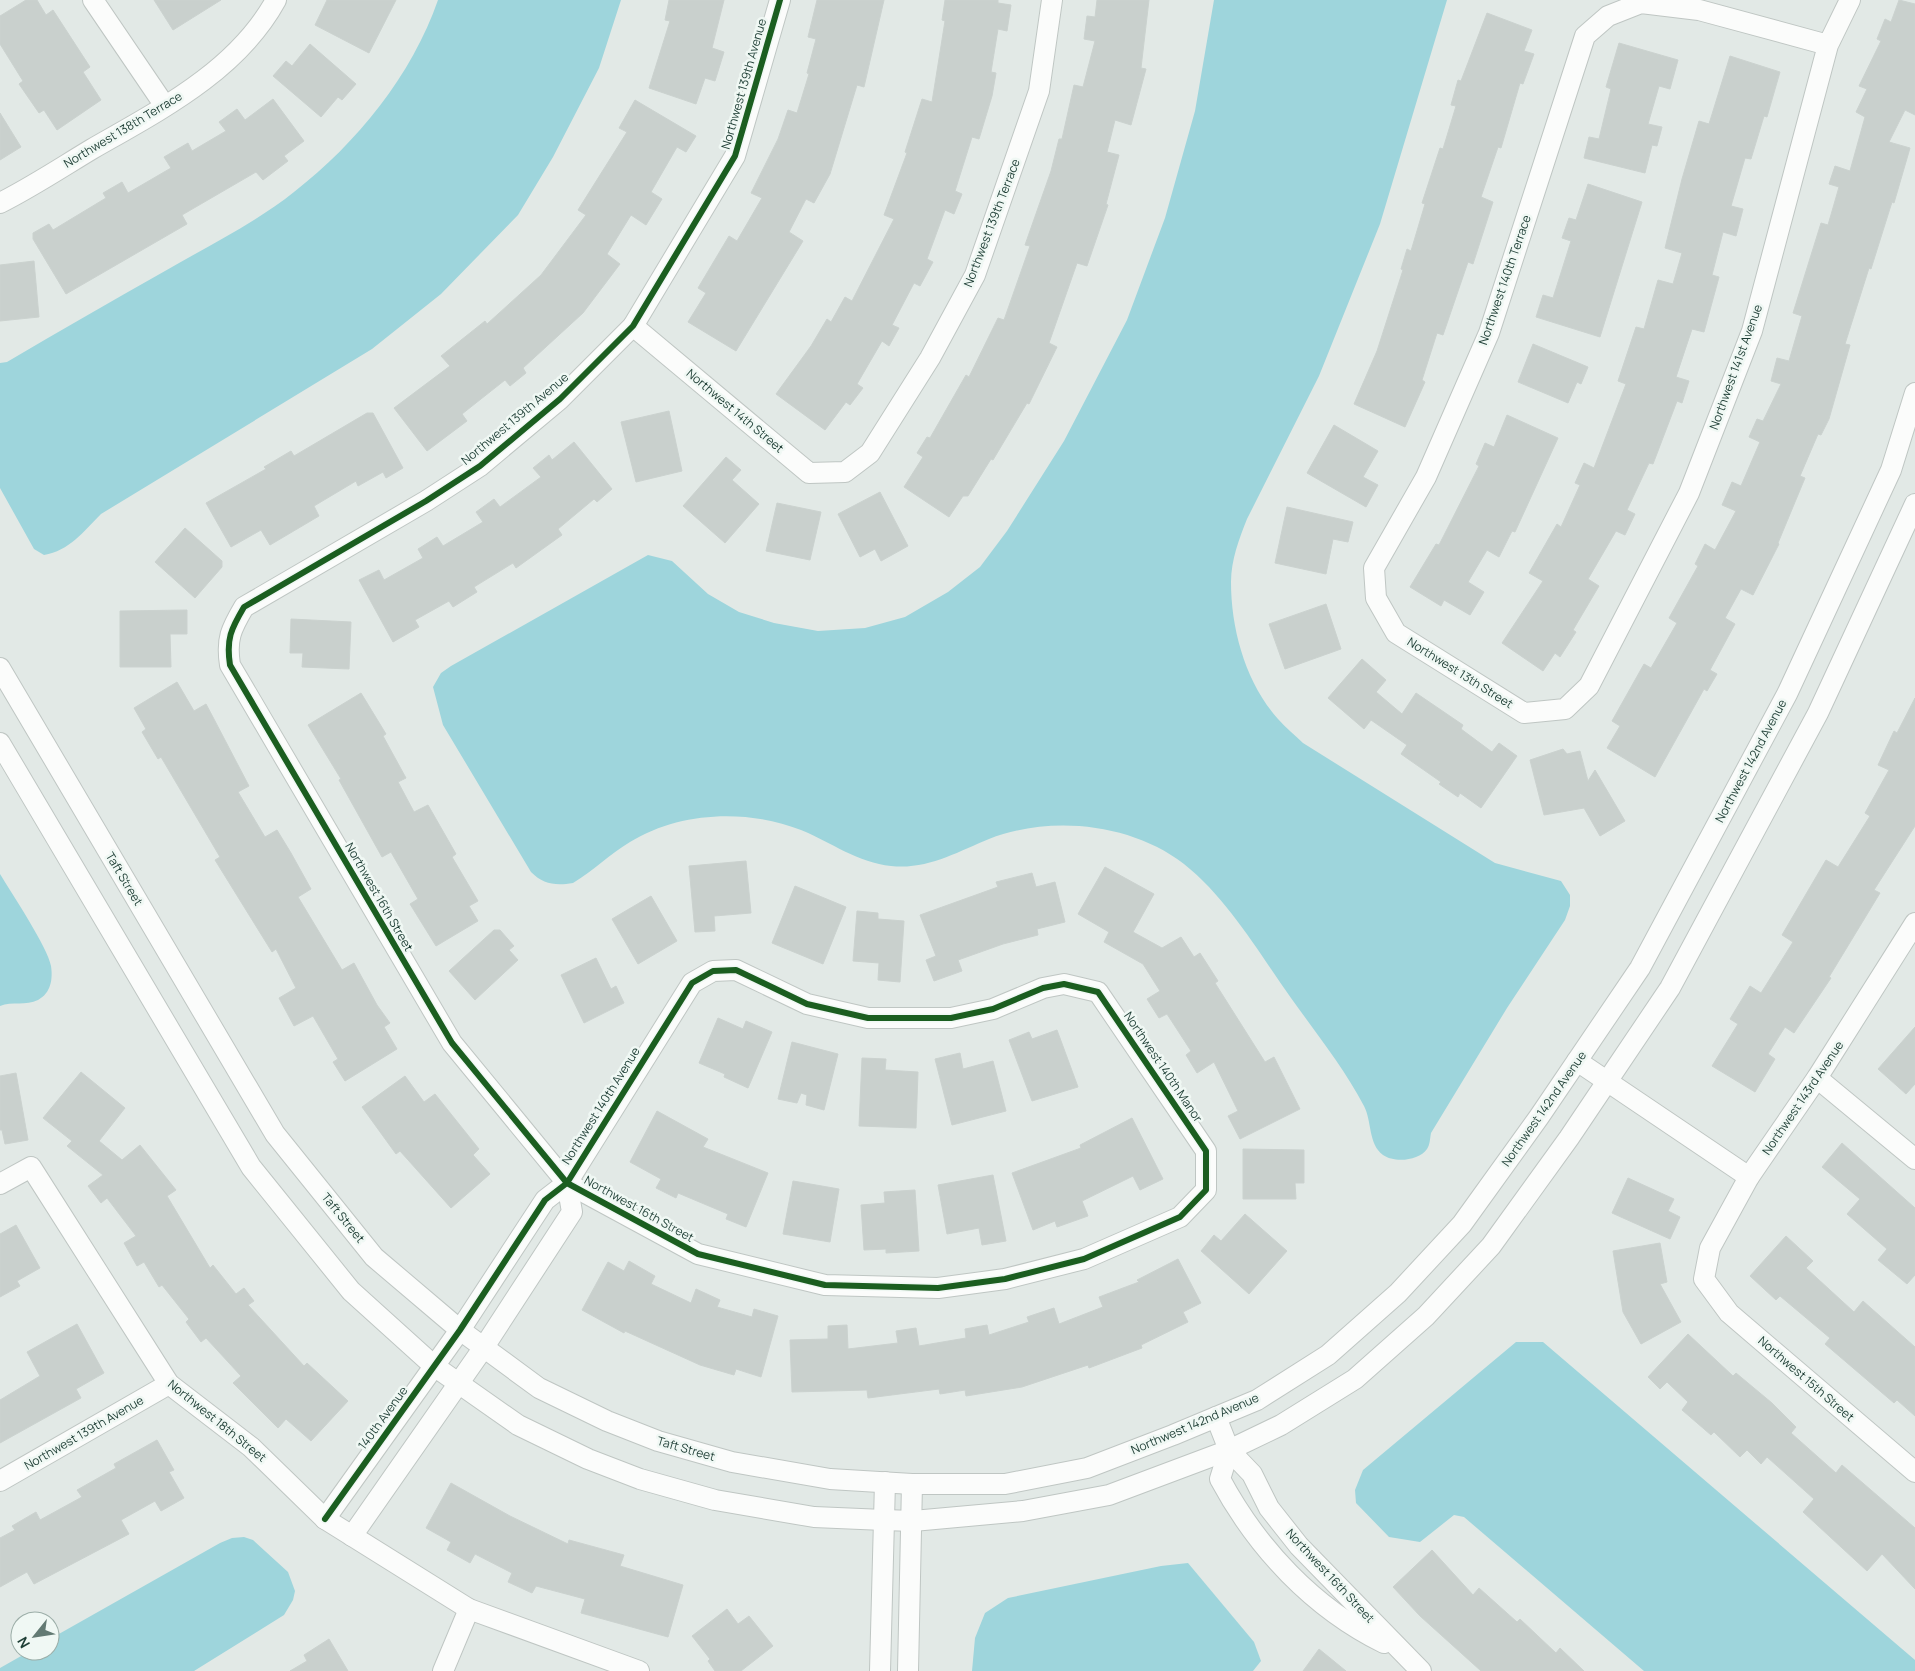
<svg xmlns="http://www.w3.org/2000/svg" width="1915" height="1671" font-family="Manrope,sans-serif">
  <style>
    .water { fill: #9ed5dc }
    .building { fill: #c9d0cd; stroke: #cbd2cf }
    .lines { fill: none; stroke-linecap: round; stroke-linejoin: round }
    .minor-casing { stroke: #bfc6c3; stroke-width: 22 }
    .minor { stroke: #fbfcfb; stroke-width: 20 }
    .cycleway-casing { stroke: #f0f8f4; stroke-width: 9 }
    .cycleway { stroke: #1b5e20; stroke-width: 6 }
    .labels { text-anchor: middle; stroke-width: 5; stroke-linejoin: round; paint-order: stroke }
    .street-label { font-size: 12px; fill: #1e3e35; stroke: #f0f8f4 }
  </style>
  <rect width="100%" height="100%" fill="#e2e9e6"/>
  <g class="water">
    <path d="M438 0H621L599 68 553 157 518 215 441 294 372 349 101 514C84 531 69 551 44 555L34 549 0 488V363L7 362C59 331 112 301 165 271 208 246 255 223 294 192 357 143 412 75 438 0Z"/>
    <path d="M1214 0H1447L1380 224 1319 376 1247 519C1239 539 1231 560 1231 582 1231 630 1246 683 1278 719 1286 728 1295 735 1303 743L1495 863 1561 881 1570 895V906L1565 920 1507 1008 1431 1133C1430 1138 1430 1145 1427 1149 1419 1161 1394 1163 1383 1155 1368 1144 1372 1121 1364 1106 1344 1068 1316 1033 1291 998 1259 953 1228 899 1184 864 1131 823 1050 815 989 839 957 852 927 870 891 866 859 863 830 842 801 830 748 809 680 811 630 842 610 854 593 871 573 883 555 886 543 884 531 872L443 725 433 687 441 673 451 666 648 555 672 561 708 594 739 612 774 623 818 631 865 628 905 617 948 592 980 567 1007 531 1064 441 1127 320 1165 218 1195 111Z"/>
    <path d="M0 874C11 892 48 948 51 966 53 979 51 993 38 1000 26 1006 12 1001 0 1006Z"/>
    <polygon points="1516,1342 1543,1342 1915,1660 1915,1671 1644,1671 1464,1517 1454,1515 1420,1542 1389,1537 1356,1503 1355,1490 1363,1470"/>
    <polygon points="244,1537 253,1540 288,1572 295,1591 293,1600 284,1615 194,1671 0,1671 0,1668 30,1651 50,1651 50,1639 220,1543 232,1538"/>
    <polygon points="1188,1563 1254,1642 1261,1661 1253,1671 972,1671 975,1638 985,1613 1008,1598 1161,1566"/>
  </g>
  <g class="building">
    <polygon points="26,0 37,0 46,15 53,10 90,67 83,72 101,100 57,130 44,110 39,113 19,84 23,81 0,44 0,16"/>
    <polygon points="154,0 221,0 173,30"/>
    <polygon points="327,0 396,0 369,53 315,25"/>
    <polygon points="669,0 724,0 712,48 724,52 715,81 705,78 696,104 649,88 670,21 665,20"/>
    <polygon points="817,0 884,0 864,87 857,85 830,174 814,203 806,199 789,232 803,241 736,351 688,322 706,293 698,288 729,236 737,241 762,198 751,193 778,139 788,110 797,113 809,74 807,73 816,39 808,37"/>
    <polygon points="945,0 998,0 998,3 1011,5 1007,31 998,29 991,72 996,73 992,96 979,139 972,137 955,191 962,194 954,214 945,210 927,259 933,262 920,286 914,283 892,325 899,328 889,346 882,341 857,384 863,388 850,405 846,402 825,430 776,394 811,346 827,319 831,322 845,297 852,301 894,219 884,215 907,153 905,152 922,99 932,102 945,21 942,20"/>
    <polygon points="1097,0 1149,0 1141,68 1146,69 1131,125 1115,120 1107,152 1119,155 1106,204 1108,205 1087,266 1077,263 1049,343 1057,347 1029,404 1027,403 993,460 991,459 968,496 963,496 949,517 904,487 923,457 917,453 927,437 930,438 966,375 969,377 998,318 1004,320 1030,246 1025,245 1051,171 1059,139 1062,139 1074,85 1083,87 1095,41 1084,39 1087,16 1095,17"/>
    <polygon points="1899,0 1915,4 1915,115 1905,110 1889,142 1910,148 1894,203 1892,202 1871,269 1869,268 1845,344 1850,345 1829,419 1821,435 1818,434 1800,476 1805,478 1778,543 1779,544 1753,595 1741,589 1725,618 1735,624 1710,670 1717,674 1707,691 1704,689 1655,777 1607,748 1620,726 1612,721 1644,664 1651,668 1677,623 1669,618 1698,566 1695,564 1705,544 1715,550 1736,511 1722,505 1732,482 1741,486 1760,442 1749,437 1757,419 1763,421 1781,384 1771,381 1777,358 1789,361 1802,316 1793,313 1821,223 1828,225 1839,187 1829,184 1835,166 1850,171 1865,117 1856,112 1867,89 1859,86 1881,41 1877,39 1885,19 1891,22"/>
    <polygon points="1487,13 1532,30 1524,51 1534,54 1523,84 1520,83 1501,148 1498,147 1481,197 1493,202 1473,264 1468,262 1443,335 1437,333 1422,380 1425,382 1405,427 1354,404 1377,351 1403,270 1401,269 1407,249 1411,251 1425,204 1422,203 1440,148 1443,149 1456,106 1451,105 1458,80 1461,81"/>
    <polygon points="1619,43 1678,60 1670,89 1659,86 1648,124 1662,127 1657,146 1652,145 1645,173 1584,158 1589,137 1599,139 1611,89 1606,87"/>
    <polygon points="310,44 356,84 342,100 338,97 321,117 273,76 286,61 292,66"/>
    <polygon points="1730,56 1780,72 1767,117 1764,116 1751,159 1745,158 1731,206 1743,209 1736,236 1723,232 1712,275 1719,277 1704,332 1692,329 1676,377 1689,381 1682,403 1677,401 1653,464 1649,463 1627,510 1635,514 1625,535 1616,531 1588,579 1599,586 1573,630 1576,632 1560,657 1555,653 1543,671 1502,643 1543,581 1529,573 1557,524 1561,527 1580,485 1575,483 1584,463 1594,468 1626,384 1618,381 1636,327 1644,329 1658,280 1673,284 1682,253 1665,248 1682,179 1699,121 1709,124"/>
    <polygon points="273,99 304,141 284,156 288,161 263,180 256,172 182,215 187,224 66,294 33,239 33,233 49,224 53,230 106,198 103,193 122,182 128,193 171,168 164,157 188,143 192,151 226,131 219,122 237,109 245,120"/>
    <polygon points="635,100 696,136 686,152 677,147 651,192 662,199 646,225 631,215 607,254 620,264 583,313 523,368 526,373 510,386 505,380 462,414 467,421 427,451 394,408 450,366 441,356 485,321 487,324 541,275 586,215 578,210 627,132 619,128"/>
    <polygon points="0,113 21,147 0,160"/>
    <polygon points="1588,184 1642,202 1600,337 1536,317 1543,295 1553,298 1571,241 1562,238 1569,218 1576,220"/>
    <polygon points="34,261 39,317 0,321 0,265"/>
    <polygon points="1533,344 1588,367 1581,384 1577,382 1568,403 1518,382"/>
    <polygon points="669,411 682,471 636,482 621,422"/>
    <polygon points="367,413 373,413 403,468 386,478 383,472 358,486 356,481 314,506 319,516 270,545 261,530 231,547 206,503 266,469 264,467 291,451 294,456"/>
    <polygon points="1507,415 1558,438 1515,532 1512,531 1499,557 1487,550 1468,582 1484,592 1470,615 1444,600 1441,606 1410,587 1436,544 1439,545 1479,466 1476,464 1485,443 1494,447"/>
    <polygon points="1334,425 1378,451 1363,477 1378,485 1366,507 1307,473"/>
    <polygon points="574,442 612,489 597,502 594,499 558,529 562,535 516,568 513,563 474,587 477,592 453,607 449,601 415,620 419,627 393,642 359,580 379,570 384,580 423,558 418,549 437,537 443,546 483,522 476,512 494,499 500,507 541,477 533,468 549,455 552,460"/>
    <polygon points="726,457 741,470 732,480 759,504 725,543 683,506"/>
    <polygon points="880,492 908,546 881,561 875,549 860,557 838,514"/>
    <polygon points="777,503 821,512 810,560 766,551"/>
    <polygon points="1287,507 1353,522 1348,542 1333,539 1326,574 1275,563"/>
    <polygon points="185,528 222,561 222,567 195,598 155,562"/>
    <polygon points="1326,604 1341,649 1285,669 1269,624"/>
    <polygon points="187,610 187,634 170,634 171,667 120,667 120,611"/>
    <polygon points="291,619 351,622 349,669 302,667 303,653 290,653"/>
    <polygon points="1362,659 1386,680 1376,692 1402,714 1416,693 1463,725 1461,729 1492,752 1499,743 1517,756 1481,808 1460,793 1458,797 1439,784 1441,782 1401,754 1407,745 1371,720 1364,729 1328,698"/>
    <polygon points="177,682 194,711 206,704 215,721 249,786 238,792 265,837 277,830 291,853 311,889 298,897 342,970 354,963 377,1005 390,1023 384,1027 397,1049 345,1081 333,1062 338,1059 313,1016 294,1026 279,998 296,988 276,949 272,952 215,860 220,857 161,757 158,759 142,732 146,729 134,708"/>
    <polygon points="361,693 386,734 383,736 406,778 398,782 414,812 428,805 456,854 452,857 478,901 469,906 478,921 436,946 410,904 418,899 391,852 382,857 339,780 341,779 308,725"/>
    <polygon points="1915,698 1915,826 1874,890 1880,893 1829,977 1831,978 1794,1033 1785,1027 1768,1054 1775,1059 1755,1092 1712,1066 1738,1024 1730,1019 1750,986 1761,993 1793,942 1782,935 1826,860 1838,867 1870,816 1865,813 1889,770 1878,765 1894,731 1897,733"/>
    <polygon points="1563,749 1567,754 1580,751 1588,781 1595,770 1625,821 1600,836 1584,808 1544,815 1530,760"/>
    <polygon points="746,861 751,913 714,916 715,931 695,932 689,866"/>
    <polygon points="1105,867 1154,894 1133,932 1162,948 1181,937 1194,957 1200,953 1218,981 1215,983 1265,1062 1274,1057 1300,1109 1240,1139 1228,1116 1238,1111 1214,1062 1197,1073 1186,1055 1191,1051 1167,1014 1159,1018 1147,999 1160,991 1143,964 1104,942 1109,932 1078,914"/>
    <polygon points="1032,873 1036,887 1055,882 1065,922 1037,929 1038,935 1003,944 958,960 962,971 934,981 926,960 936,956 920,915 998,887 996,882"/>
    <polygon points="795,886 846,907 823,964 772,943"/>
    <polygon points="651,896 677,941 638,964 612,919"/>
    <polygon points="857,911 878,913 878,919 904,921 900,982 878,980 879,963 853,961"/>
    <polygon points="494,930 500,930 514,946 509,950 518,960 475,1000 449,971"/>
    <polygon points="596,958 611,989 616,986 624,1003 584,1023 561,975"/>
    <polygon points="718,1018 743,1029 746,1021 772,1032 748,1088 724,1077 725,1074 699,1063"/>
    <polygon points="1915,1027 1915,1084 1906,1094 1878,1069"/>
    <polygon points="1057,1030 1078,1087 1032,1101 1009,1040 1029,1032 1032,1039"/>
    <polygon points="792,1042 838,1054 824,1110 806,1105 807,1095 801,1093 797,1103 778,1099"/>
    <polygon points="960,1053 963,1069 993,1061 1006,1111 952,1125 935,1059"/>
    <polygon points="862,1058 886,1059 885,1070 918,1072 916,1128 859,1126"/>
    <polygon points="81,1072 125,1108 99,1141 122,1160 140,1145 176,1190 167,1196 210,1268 213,1265 236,1294 244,1288 254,1301 248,1305 304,1366 307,1363 348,1401 311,1441 286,1419 278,1428 233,1383 241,1376 206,1338 201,1342 186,1322 189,1319 162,1285 159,1287 144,1262 137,1266 124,1243 136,1236 107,1198 101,1203 88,1186 103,1175 67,1146 72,1141 43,1118"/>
    <polygon points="16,1073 28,1140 5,1144 2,1130 0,1130 0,1076"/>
    <polygon points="405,1076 424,1102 435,1094 479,1149 473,1155 490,1174 451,1208 400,1151 396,1154 362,1107"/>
    <polygon points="657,1111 708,1139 703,1147 768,1173 746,1227 726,1219 728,1214 678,1193 676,1198 656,1188 661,1179 630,1162"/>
    <polygon points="1132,1118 1163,1179 1140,1190 1133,1176 1082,1201 1088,1216 1057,1227 1055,1221 1033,1230 1012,1173 1081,1148 1080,1145"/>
    <polygon points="1842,1143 1915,1208 1915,1275 1907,1284 1878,1260 1887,1249 1847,1214 1860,1199 1822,1167"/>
    <polygon points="1243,1149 1304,1150 1304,1183 1295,1183 1296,1199 1243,1199"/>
    <polygon points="993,1175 1006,1241 982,1245 979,1228 947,1234 938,1185"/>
    <polygon points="1628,1178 1674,1199 1668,1211 1680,1217 1670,1239 1612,1213"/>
    <polygon points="793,1181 839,1189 830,1242 783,1234"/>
    <polygon points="915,1190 919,1251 886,1253 886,1249 864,1250 861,1205 885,1203 884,1192"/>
    <polygon points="1245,1214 1287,1251 1249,1294 1201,1251 1214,1235 1221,1241"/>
    <polygon points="16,1225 40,1268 17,1281 20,1286 0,1297 0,1234"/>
    <polygon points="1786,1236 1813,1261 1806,1268 1854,1312 1863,1301 1915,1347 1915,1416 1897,1400 1894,1403 1825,1344 1830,1338 1780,1296 1776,1300 1750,1276"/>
    <polygon points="1660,1243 1667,1282 1660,1284 1681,1322 1641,1344 1623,1312 1613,1251"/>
    <polygon points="1178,1259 1201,1303 1183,1312 1188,1322 1141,1345 1142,1348 1089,1368 1088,1365 1022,1387 966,1396 965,1390 940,1394 939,1389 868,1398 867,1390 792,1392 790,1340 828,1339 828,1326 847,1325 848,1349 898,1343 896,1331 916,1328 919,1346 966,1338 965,1329 987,1325 989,1335 1029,1322 1027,1317 1054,1308 1059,1324 1103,1307 1099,1297 1139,1282 1137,1280"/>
    <polygon points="629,1261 655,1276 651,1284 691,1303 696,1289 720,1300 717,1307 752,1317 754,1309 778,1316 761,1377 736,1369 734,1375 700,1365 625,1331 624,1333 582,1310 608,1262 624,1271"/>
    <polygon points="77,1324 104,1373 76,1389 81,1398 0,1443 0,1400 40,1376 27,1352"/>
    <polygon points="1688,1334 1733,1376 1736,1373 1772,1403 1796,1427 1791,1433 1836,1473 1842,1465 1915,1528 1915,1589 1882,1554 1867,1571 1803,1512 1814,1499 1767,1457 1761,1464 1747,1450 1740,1457 1714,1432 1711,1435 1682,1410 1688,1402 1667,1382 1660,1389 1648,1377"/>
    <polygon points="157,1440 174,1470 169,1472 184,1498 161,1511 155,1501 121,1520 129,1534 34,1584 27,1572 0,1587 0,1538 15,1530 12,1526 36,1512 40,1520 82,1497 77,1490 116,1468 114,1464"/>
    <polygon points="451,1483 510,1516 568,1544 569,1540 624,1555 620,1566 683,1585 668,1637 581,1613 585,1599 536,1586 532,1593 508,1582 512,1573 475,1554 470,1563 447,1550 451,1542 426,1528"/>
    <polygon points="1432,1550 1473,1595 1479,1588 1517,1622 1520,1619 1556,1653 1560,1648 1584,1671 1481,1671 1420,1616 1393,1587"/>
    <polygon points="727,1609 738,1624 749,1616 773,1646 741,1671 715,1671 708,1661 710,1659 692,1636"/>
    <polygon points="329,1639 348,1671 290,1671 307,1661 304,1655"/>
    <polygon points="1319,1649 1346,1671 1303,1671"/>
  </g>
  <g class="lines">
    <g class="minor-casing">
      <g id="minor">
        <polyline points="93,0 165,106"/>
        <polyline points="1828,45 1699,10 1641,3 1608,16 1585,36 1489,333 1426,477 1374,568 1376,598 1396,633 1524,713 1565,709 1589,686 1689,493 1752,331 1828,45 1850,0"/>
        <path d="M0 203C32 187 62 167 92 149 160 110 237 71 276 0"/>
        <polyline points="633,326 809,473 845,472 870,453 930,358 975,275 1039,91 1052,0"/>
        <polyline points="0,668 275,1134 374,1257 460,1330 539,1388 607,1421 658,1441 732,1462 830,1479 912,1484 1005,1484 1087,1468 1173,1435 1257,1400 1328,1355 1398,1293 1462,1224 1539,1117 1640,968 1787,694 1891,470 1915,393"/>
        <polyline points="0,743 251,1167 351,1291 434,1366 518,1425 588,1459 640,1479 715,1500 814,1517 884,1520 913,1521 1023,1511 1109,1495 1229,1450 1281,1425 1355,1379 1426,1316 1491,1246 1569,1138 1670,988 1818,713 1915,504"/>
        <polyline points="1915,923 1817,1078 1749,1177 1710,1248 1704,1279 1729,1313 1915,1472"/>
        <polyline points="1577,1061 1749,1177"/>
        <polyline points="1817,1078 1915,1159"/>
        <polyline points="0,1184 31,1167 169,1384 251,1447 325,1519 469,1609 639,1671"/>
        <polyline points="1216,1417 1229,1450 1252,1474 1269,1508 1299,1546 1421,1671"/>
        <path d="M1229 1450 1220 1479C1257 1548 1313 1608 1384 1643"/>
        <polyline points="0,1481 169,1384"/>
        <path d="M325 1519 460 1330 545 1200 567 1183 692 983 713 971 736 970 807 1004 868 1018H951L993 1009 1043 988 1064 984 1098 992 1206 1151V1190L1180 1217 1084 1259 1005 1279 938 1288 825 1285 698 1254 567 1183 452 1043 230 665C226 639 231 629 244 607L426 501 480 466 560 399 633 326 735 156 780 0"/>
        <polyline points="352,1536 484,1347 572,1212 567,1183"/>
        <polyline points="443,1671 469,1609"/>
        <polyline points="880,1671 885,1482"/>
        <polyline points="908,1671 912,1484"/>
      </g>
    </g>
    <use href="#minor" class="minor"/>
    <g class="cycleway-casing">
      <path id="cycleway" d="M325 1519 460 1330 545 1200 567 1183 692 983 713 971 736 970 807 1004 868 1018H951L993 1009 1043 988 1064 984 1098 992 1206 1151V1190L1180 1217 1084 1259 1005 1279 938 1288 825 1285 698 1254 567 1183 452 1043 230 665C226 639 231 629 244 607L426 501 480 466 560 399 633 326 735 156 780 0"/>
    </g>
    <use href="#cycleway" class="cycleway"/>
  </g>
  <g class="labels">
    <g class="street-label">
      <text transform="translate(744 84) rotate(-74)" y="4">Northwest 139th Avenue</text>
      <text transform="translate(123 130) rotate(-31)" y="4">Northwest 138th Terrace</text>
      <text transform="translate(992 223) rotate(-69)" y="4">Northwest 139th Terrace</text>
      <text transform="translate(1505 280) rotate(-71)" y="4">Northwest 140th Terrace</text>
      <text transform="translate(1736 367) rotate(-70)" y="4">Northwest 141st Avenue</text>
      <text transform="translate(735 411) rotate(40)" y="4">Northwest 14th Street</text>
      <text transform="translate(515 419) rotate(-40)" y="4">Northwest 139th Avenue</text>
      <text transform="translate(1460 673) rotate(32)" y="4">Northwest 13th Street</text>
      <text transform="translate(1751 761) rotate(-62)" y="4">Northwest 142nd Avenue</text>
      <text transform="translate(124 879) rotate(59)" y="4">Taft Street</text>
      <text transform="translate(379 897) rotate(60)" y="4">Northwest 16th Street</text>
      <text transform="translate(1163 1067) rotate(56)" y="4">Northwest 140th Manor</text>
      <text transform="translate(1803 1098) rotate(-56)" y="4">Northwest 143rd Avenue</text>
      <text transform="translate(601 1106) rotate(-58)" y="4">Northwest 140th Avenue</text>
      <text transform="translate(1544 1109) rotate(-55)" y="4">Northwest 142nd Avenue</text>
      <text transform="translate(639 1209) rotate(29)" y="4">Northwest 16th Street</text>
      <text transform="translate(343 1218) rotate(51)" y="4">Taft Street</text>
      <text transform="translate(1806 1379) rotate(41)" y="4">Northwest 15th Street</text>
      <text transform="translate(383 1418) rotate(-54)" y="4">140th Avenue</text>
      <text transform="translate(217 1421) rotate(39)" y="4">Northwest 18th Street</text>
      <text transform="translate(1195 1424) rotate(-23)" y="4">Northwest 142nd Avenue</text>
      <text transform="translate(84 1433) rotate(-30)" y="4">Northwest 139th Avenue</text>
      <text transform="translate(686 1449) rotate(16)" y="4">Taft Street</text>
      <text transform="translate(1330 1576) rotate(47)" y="4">Northwest 16th Street</text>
    </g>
  </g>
  <g transform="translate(35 1636) rotate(240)"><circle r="24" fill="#f0f8f4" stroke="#9caea8"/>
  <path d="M0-4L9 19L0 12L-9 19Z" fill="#637a73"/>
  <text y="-8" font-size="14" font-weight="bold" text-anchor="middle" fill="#1e3e35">N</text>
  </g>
</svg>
